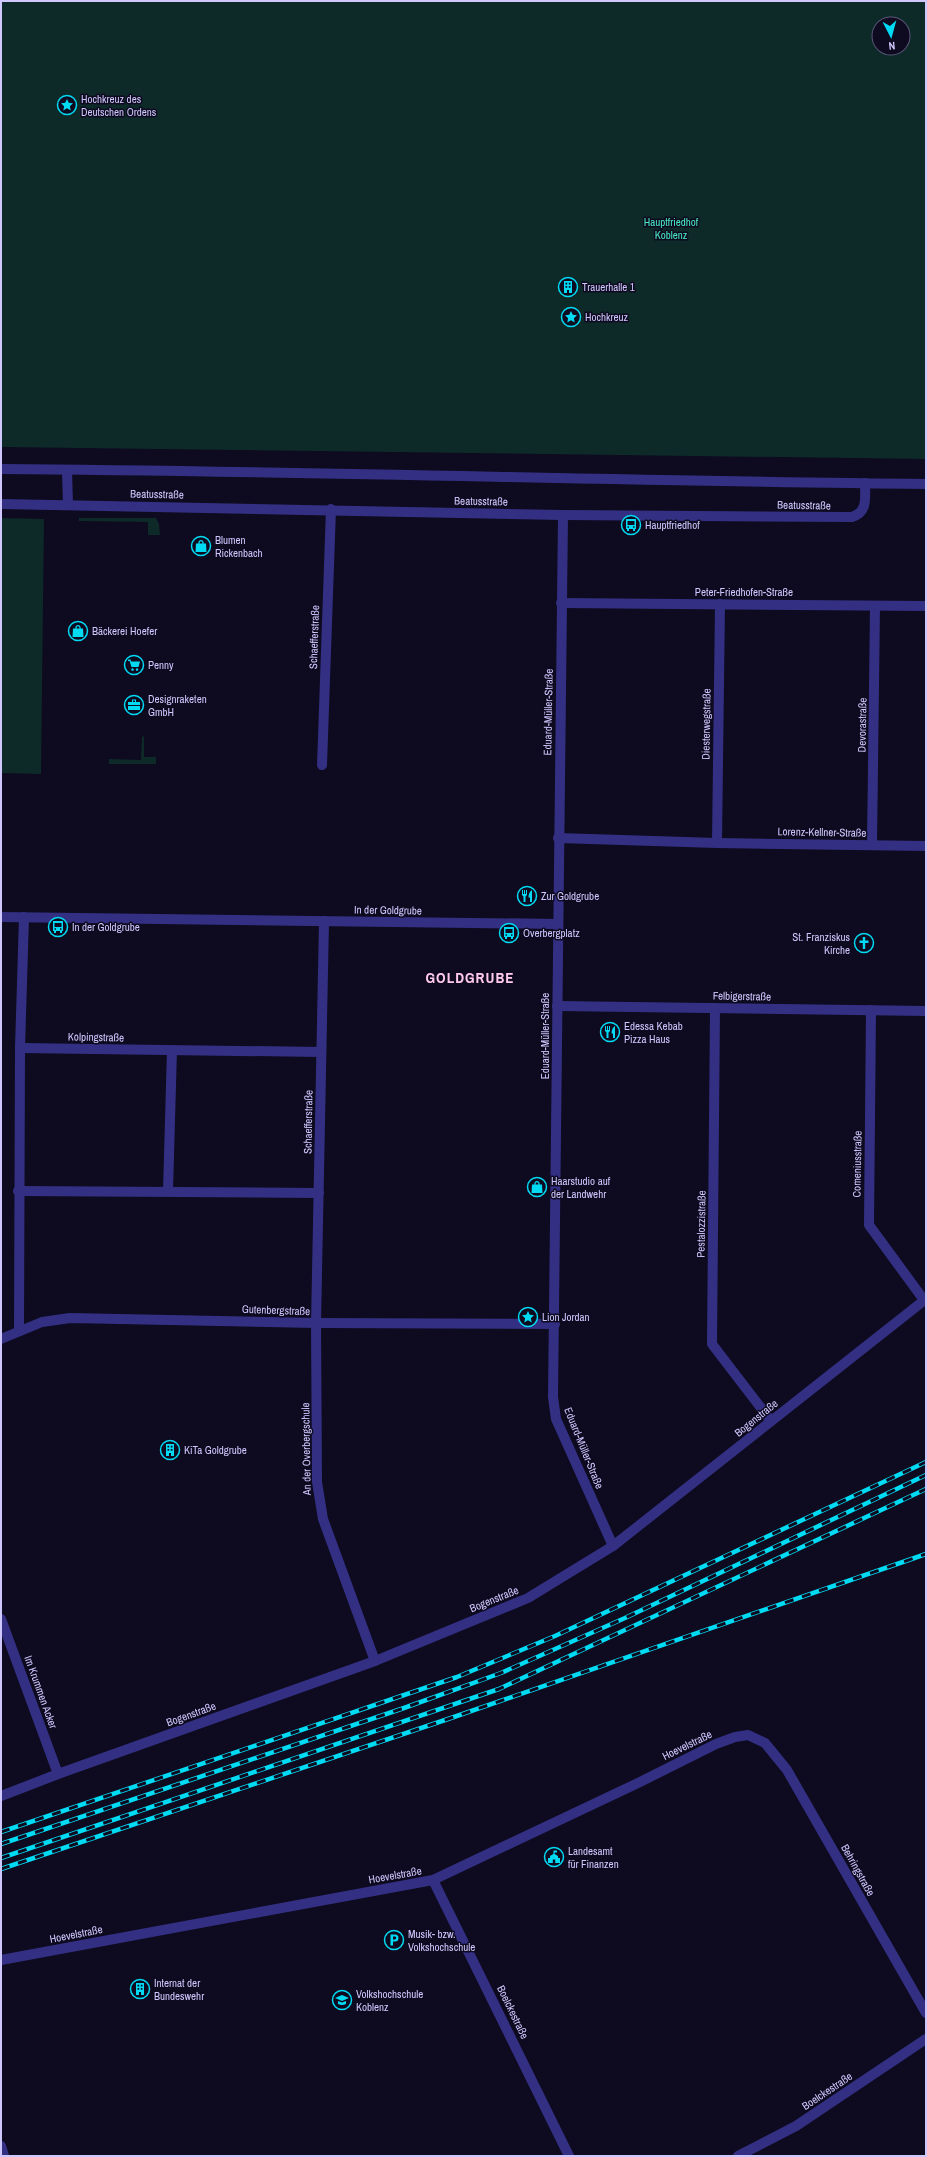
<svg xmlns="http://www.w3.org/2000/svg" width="927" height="2157" font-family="'Archivo Narrow',sans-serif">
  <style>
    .green { fill: #0d2a29; fill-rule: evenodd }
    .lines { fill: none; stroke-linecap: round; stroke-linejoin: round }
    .minor { stroke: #333084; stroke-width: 10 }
    .rail-casing { stroke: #00daf3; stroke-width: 4.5 }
    .rail { stroke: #0e0a1f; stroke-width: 3; stroke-dasharray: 9; stroke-linecap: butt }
    .labels { text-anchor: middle; stroke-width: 3; stroke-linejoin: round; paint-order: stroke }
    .poi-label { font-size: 11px; fill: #cfc8ff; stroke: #0e0a1f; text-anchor: start }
    .park-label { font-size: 11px; fill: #48ebc3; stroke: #0e0a1f }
    .street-label { font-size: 11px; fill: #cfc8ff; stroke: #0e0a1f }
    .district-label { font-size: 15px; font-weight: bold; letter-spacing: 1px; fill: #ffcaec; stroke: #0e0a1f }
  </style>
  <rect width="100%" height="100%" fill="#0e0a1f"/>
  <g class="green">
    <path d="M1 1H926V459L1 447ZM879 24H903V48H879Z"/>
    <polygon points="1,518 44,519 41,774 1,773"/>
    <polygon points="79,518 156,518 159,524 160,535 148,535 148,522 79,521"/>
    <polygon points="144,736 144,757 156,757 156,764 109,764 109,759 141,760 142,737"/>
  </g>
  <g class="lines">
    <g class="minor">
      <path d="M1 469C309 471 618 481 926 484"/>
      <polyline points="67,470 68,505"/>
      <path d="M1 504 563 515 852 517C868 512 865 498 865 483"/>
      <polyline points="563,515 553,1397 556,1419 613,1546"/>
      <polyline points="561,603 926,606"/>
      <polyline points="322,765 331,509"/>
      <polyline points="558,838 717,843 926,846"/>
      <polyline points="717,843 720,604"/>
      <polyline points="872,845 875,606"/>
      <polyline points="1,917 558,924"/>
      <polyline points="324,921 316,1323 317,1482 323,1519 375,1661"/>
      <polyline points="557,1006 926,1011"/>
      <polyline points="715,1008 712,1344 771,1421"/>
      <polyline points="871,1010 869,1225 924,1300"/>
      <polyline points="20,1048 321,1052"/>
      <polyline points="18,1191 319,1193"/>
      <polyline points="168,1191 172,1050"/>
      <polyline points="19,1331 20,1048 24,917"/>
      <polyline points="1,1339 42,1322 70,1318 316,1323 555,1324"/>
      <polyline points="1,1619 58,1774"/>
      <polyline points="1,1796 58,1774 375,1661 528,1598 613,1546 926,1299"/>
      <polyline points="433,1880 569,2156"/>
      <polyline points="1,1960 433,1880 638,1783 716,1744 735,1737 748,1735 765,1743 787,1770 926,2013"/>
      <polyline points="1,2146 4,2156"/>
      <polyline points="738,2156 796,2126 926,2039"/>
    </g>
    <g class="rail-casing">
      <g id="rail">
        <polyline points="1,1832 457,1677 555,1636 926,1462"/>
        <polyline points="1,1844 404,1708 501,1673 625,1618 926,1475"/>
        <polyline points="1,1858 499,1689 926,1489"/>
        <polyline points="1,1869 451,1718 926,1554"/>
      </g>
    </g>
    <use href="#rail" class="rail"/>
  </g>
  <defs>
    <g id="sight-ring" transform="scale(1)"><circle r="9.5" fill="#0e0a1f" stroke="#00daf3" stroke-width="1.5"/><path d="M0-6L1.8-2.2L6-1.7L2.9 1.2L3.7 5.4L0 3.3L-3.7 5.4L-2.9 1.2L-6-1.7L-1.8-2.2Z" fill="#00daf3"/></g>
    <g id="building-ring" transform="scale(1)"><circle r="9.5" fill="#0e0a1f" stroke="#00daf3" stroke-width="1.5"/><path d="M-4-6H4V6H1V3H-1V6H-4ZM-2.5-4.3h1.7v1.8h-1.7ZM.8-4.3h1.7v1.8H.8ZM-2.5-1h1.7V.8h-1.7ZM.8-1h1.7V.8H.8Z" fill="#00daf3"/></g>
    <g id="bus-ring" transform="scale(1)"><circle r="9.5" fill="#0e0a1f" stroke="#00daf3" stroke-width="1.5"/><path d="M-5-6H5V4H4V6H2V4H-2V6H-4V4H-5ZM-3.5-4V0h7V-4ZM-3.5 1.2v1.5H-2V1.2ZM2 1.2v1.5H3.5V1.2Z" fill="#00daf3"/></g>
    <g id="shop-ring" transform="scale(1)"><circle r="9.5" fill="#0e0a1f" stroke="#00daf3" stroke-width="1.5"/><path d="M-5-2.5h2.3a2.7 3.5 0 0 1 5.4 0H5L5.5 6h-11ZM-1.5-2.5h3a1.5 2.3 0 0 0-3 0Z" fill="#00daf3"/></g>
    <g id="supermarket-ring" transform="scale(1)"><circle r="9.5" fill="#0e0a1f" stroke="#00daf3" stroke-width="1.5"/><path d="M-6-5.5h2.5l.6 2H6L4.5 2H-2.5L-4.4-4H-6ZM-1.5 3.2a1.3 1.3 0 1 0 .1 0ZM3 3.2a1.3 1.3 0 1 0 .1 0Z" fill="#00daf3"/></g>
    <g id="office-ring" transform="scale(1)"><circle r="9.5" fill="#0e0a1f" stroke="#00daf3" stroke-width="1.5"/><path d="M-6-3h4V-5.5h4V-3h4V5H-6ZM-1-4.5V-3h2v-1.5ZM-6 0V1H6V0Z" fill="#00daf3"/></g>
    <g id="restaurant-ring" transform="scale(1)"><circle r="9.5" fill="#0e0a1f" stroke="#00daf3" stroke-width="1.5"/><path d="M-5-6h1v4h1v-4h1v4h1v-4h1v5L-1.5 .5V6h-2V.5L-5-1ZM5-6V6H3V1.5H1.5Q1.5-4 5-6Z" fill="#00daf3"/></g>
    <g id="church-ring" transform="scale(1)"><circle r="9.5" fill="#0e0a1f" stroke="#00daf3" stroke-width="1.5"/><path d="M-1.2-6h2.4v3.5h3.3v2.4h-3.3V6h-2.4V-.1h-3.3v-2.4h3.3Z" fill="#00daf3"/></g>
    <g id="civic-ring" transform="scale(1)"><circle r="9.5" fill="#0e0a1f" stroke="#00daf3" stroke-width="1.5"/><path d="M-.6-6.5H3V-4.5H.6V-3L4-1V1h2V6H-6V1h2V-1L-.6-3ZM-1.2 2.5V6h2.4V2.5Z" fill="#00daf3"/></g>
    <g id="parking-ring" transform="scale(1)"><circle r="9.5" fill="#0e0a1f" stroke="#00daf3" stroke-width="1.5"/><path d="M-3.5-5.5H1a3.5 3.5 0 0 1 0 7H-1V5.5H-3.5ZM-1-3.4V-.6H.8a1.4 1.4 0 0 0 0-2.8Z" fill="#00daf3"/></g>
    <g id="university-ring" transform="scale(1)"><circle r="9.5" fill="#0e0a1f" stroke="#00daf3" stroke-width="1.5"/><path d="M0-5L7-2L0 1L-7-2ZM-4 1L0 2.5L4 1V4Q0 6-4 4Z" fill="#00daf3"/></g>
  </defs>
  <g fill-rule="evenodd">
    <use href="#sight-ring" x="67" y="105"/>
    <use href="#building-ring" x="568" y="287"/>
    <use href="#sight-ring" x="571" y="317"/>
    <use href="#bus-ring" x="631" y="525"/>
    <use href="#shop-ring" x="201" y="546"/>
    <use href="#shop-ring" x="78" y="631"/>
    <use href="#supermarket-ring" x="134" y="665"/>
    <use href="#office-ring" x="134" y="705"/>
    <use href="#restaurant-ring" x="527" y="896"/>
    <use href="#bus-ring" x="58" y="927"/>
    <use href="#bus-ring" x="509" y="933"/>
    <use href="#church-ring" x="864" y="943"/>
    <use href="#restaurant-ring" x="610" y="1032"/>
    <use href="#shop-ring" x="537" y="1187"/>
    <use href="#sight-ring" x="528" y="1317"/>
    <use href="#building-ring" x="170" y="1450"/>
    <use href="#civic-ring" x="554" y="1857"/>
    <use href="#parking-ring" x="394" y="1940"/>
    <use href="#building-ring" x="140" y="1989"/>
    <use href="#university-ring" x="342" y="2000"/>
  </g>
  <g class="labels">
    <g class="poi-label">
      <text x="81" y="103">Hochkreuz des<tspan x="81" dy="13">Deutschen Ordens</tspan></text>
      <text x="582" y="291">Trauerhalle 1</text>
      <text x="585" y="321">Hochkreuz</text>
      <text x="645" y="529">Hauptfriedhof</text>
      <text x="215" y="544">Blumen<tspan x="215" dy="13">Rickenbach</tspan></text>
      <text x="92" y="635">Bäckerei Hoefer</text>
      <text x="148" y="669">Penny</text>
      <text x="148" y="703">Designraketen<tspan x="148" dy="13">GmbH</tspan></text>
      <text x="541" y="900">Zur Goldgrube</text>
      <text x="72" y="931">In der Goldgrube</text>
      <text x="523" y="937">Overbergplatz</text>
      <text x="850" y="941" text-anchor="end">St. Franziskus<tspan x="850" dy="13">Kirche</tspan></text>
      <text x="624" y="1030">Edessa Kebab<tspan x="624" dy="13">Pizza Haus</tspan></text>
      <text x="551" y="1185">Haarstudio auf<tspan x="551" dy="13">der Landwehr</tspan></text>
      <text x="542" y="1321">Lion Jordan</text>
      <text x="184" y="1454">KiTa Goldgrube</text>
      <text x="568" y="1855">Landesamt<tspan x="568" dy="13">für Finanzen</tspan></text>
      <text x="408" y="1938">Musik- bzw.<tspan x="408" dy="13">Volkshochschule</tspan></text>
      <text x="154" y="1987">Internat der<tspan x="154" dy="13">Bundeswehr</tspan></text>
      <text x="356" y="1998">Volkshochschule<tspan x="356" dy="13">Koblenz</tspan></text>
    </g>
    <g class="park-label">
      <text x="671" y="226">Hauptfriedhof<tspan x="671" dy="13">Koblenz</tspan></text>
    </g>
    <g class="street-label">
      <text transform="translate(157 494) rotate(1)" y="4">Beatusstraße</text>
      <text transform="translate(481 501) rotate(1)" y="4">Beatusstraße</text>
      <text transform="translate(804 505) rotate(1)" y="4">Beatusstraße</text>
      <text x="744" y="596">Peter-Friedhofen-Straße</text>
      <text transform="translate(314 637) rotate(-88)" y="4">Schaefferstraße</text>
      <text transform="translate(548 712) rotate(-89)" y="4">Eduard-Müller-Straße</text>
      <text transform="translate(706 724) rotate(-89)" y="4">Diesterwegstraße</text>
      <text transform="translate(862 725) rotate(-89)" y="4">Devorastraße</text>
      <text transform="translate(822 832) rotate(1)" y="4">Lorenz-Kellner-Straße</text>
      <text transform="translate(388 910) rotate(1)" y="4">In der Goldgrube</text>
      <text transform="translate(742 996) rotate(1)" y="4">Felbigerstraße</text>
      <text transform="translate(545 1036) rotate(-90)" y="4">Eduard-Müller-Straße</text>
      <text transform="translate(96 1037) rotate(1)" y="4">Kolpingstraße</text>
      <text transform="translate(308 1122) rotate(-89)" y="4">Schaefferstraße</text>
      <text transform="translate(857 1164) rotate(-89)" y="4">Comeniusstraße</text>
      <text transform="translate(701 1224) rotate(-89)" y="4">Pestalozzistraße</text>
      <text transform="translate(276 1310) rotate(2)" y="4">Gutenbergstraße</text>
      <text transform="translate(756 1418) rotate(-39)" y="4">Bogenstraße</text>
      <text transform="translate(584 1448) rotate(68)" y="4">Eduard-Müller-Straße</text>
      <text transform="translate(306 1449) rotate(-91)" y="4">An der Overbergschule</text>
      <text transform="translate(494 1599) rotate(-22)" y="4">Bogenstraße</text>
      <text transform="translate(41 1692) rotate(70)" y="4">Im Krummen Acker</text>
      <text transform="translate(191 1714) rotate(-20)" y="4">Bogenstraße</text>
      <text transform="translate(687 1745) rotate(-26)" y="4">Hoevelstraße</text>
      <text transform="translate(858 1870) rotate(61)" y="4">Behringstraße</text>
      <text transform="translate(395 1875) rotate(-10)" y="4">Hoevelstraße</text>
      <text transform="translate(76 1934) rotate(-11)" y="4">Hoevelstraße</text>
      <text transform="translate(513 2012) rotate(64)" y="4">Boelckestraße</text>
      <text transform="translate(827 2091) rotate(-34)" y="4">Boelckestraße</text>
    </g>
    <g class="district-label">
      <text x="470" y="983">GOLDGRUBE</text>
    </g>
  </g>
  <rect width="927" height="2157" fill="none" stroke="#cfc8ff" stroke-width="4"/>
  <g transform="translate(891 36) rotate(174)"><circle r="19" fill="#0e0a1f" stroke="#5b5679"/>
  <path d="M0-3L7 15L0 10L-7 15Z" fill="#00daf3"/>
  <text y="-6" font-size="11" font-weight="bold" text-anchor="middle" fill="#cfc8ff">N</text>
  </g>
</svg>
